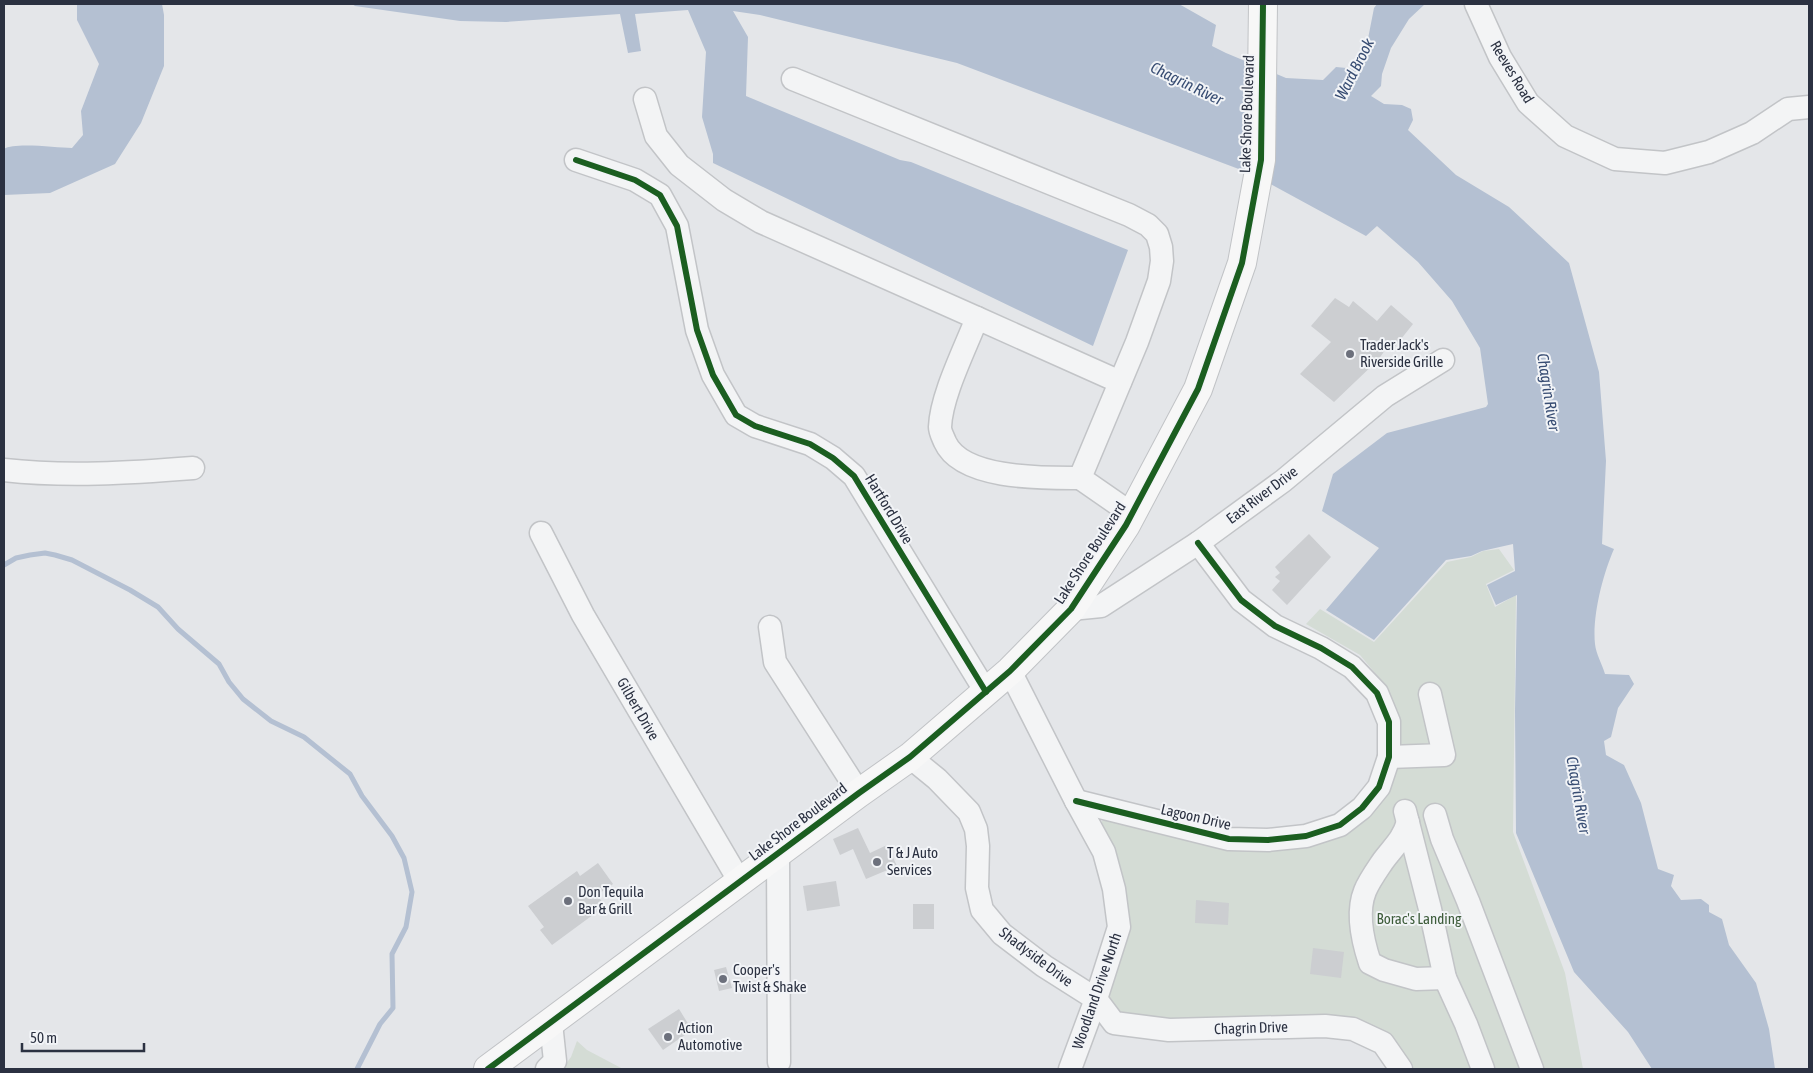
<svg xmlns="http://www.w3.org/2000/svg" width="1813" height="1073" font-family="'Asap Condensed',sans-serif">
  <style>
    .green { fill: #d4dcd5 }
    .water { fill: #b4c0d2 }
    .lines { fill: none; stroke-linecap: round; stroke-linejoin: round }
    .stream { stroke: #b4c0d2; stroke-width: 5 }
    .building { fill: #ccced1 }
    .minor-casing { stroke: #c2c4c7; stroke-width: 25 }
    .major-casing { stroke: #c1c3c6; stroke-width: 30 }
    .minor { stroke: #f3f4f5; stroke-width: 22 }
    .major { stroke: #f7f7f7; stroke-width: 28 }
    .cycleway-casing { stroke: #f2f4f7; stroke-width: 9 }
    .cycleway { stroke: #1b5e20; stroke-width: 6 }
    .poi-dot { fill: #6c707c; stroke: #f2f4f7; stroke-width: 2 }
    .labels { text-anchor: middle; stroke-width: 4; stroke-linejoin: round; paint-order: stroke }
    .street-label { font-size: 15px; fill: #2b3141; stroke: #f2f4f7 }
    .poi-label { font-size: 15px; fill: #2b3141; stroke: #f2f4f7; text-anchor: start }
    .park-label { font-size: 15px; fill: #3d5c3a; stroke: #f2f4f7 }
    .water-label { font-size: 16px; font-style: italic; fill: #384d73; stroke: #f2f4f7 }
  </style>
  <rect width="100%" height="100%" fill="#e4e6e9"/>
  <g class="green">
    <polygon points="1499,549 1514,570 1486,584 1495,607 1516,595 1513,832 1565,973 1583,1069 1410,1069 1387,1039 1123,1016 1109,1004 1110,991 1121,954 1100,829 1102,821 1112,815 1254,847 1370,807 1395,713 1380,679 1360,655 1306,624 1320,609 1374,642 1447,562 1471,557 1483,551"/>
    <polygon points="577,1041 587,1050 623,1069 562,1069 571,1057"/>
  </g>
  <g class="water">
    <path d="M77 4H162L164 15V66L141 123 115 164 50 193 4 195V149C15 142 57 148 72 148L83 135 81 111 99 64 77 20Z"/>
    <path d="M352 4H1179L1216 25 1212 46 1226 53 1286 78 1323 80 1336 67 1357 69 1365 54 1374 8 1377 4H1425L1409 19 1391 48 1382 74 1381 86 1371 96 1384 104 1402 105 1411 109 1413 120 1408 130 1456 175 1509 207 1569 263 1599 372 1606 461 1602 544 1614 549C1603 574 1592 616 1595 644 1596 654 1602 664 1605 674L1629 675 1634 684 1618 708 1611 737 1604 741 1606 755 1624 765 1641 803 1658 869 1674 875 1671 886 1681 900 1701 899 1709 905V912L1722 919 1729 945 1756 983 1769 1029 1775 1069H1652L1628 1032 1574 972 1516 833 1515 711 1517 595 1496 605 1487 585 1515 571 1513 544 1482 551 1471 556 1446 560 1374 640 1326 610 1379 548 1322 511 1333 474 1387 433 1486 407 1488 404 1480 348 1452 301 1418 262 1377 226 1366 236 1252 174 957 63 760 15 733 11 748 37 746 96 900 160 911 162 1128 250 1093 346 713 163V154L702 117 706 52 688 10 635 14 641 51 628 53 620 14 506 22 460 21 355 6Z"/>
  </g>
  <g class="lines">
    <polyline class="stream" points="4,565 16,558 30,555 45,553 55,555 72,560 130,590 158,607 178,629 219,664 229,682 243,699 271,721 304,737 350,774 362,796 392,836 404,858 412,892 406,927 392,954 393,1008 380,1024 357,1069"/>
  </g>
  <g class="building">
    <polygon points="1335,298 1349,307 1353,301 1377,321 1391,305 1413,324 1393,349 1388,346 1378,360 1334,402 1300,374 1331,342 1311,326"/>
    <polygon points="1309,534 1331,557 1287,605 1272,590 1280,581 1275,577 1280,573 1275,567"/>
    <polygon points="858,828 870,853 887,845 897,866 866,879 853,849 840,855 833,839"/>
    <polygon points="598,863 613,884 597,895 605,906 552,945 540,930 544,927 528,906 577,871 580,876"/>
    <polygon points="836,881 840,906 807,911 803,886"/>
    <polygon points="1196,900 1229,903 1228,925 1195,923"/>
    <rect x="913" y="904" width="21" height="25"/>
    <polygon points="1313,948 1344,952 1341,978 1310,974"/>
    <polygon points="726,967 732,988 719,991 714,970"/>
    <polygon points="679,1009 692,1030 663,1050 648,1029"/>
  </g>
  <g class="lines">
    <g class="minor-casing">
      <g id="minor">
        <polyline points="1476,4 1500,57 1528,103 1565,136 1615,159 1665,163 1709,152 1752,133 1788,109 1809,107"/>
        <polyline points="793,79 1129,215 1148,225 1157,234 1161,247 1162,261 1159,281 1137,342 1080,478 1132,514"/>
        <path d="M645 99 656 136 679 165 724 200 761 222 977 318C965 349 941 396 940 427 940 432 943 437 945 442 962 480 1045 478 1080 478"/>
        <polyline points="576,160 635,180 660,195 677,226 697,330 713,375 736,415 755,426 810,444 833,458 854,476 986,692"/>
        <polyline points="977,318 1120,382"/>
        <path d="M4 470C66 477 130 473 193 468"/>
        <polyline points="541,533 583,615 740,882"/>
        <polyline points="1071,609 1101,606 1198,543 1283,481 1385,396 1443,360"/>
        <polyline points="770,627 775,662 859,793"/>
        <polyline points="1010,671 1076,801 1104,852 1114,889 1119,927 1096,999 1070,1069"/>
        <polyline points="910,757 937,779 969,812 976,829 978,846 977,888 982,910 1002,934 1044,966 1096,999 1114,1023 1169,1030 1325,1026 1353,1029 1383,1043 1401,1069"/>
        <polyline points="1389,757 1444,755 1430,694"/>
        <polyline points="1076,801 1229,839 1268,840 1306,836 1340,825 1362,808 1379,787 1389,757 1389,722 1377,693 1352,667 1321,648 1275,626 1241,600 1198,543"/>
        <polyline points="1405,811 1430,909 1445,978 1466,1024 1483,1069"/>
        <polyline points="1435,815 1442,839 1468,901 1532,1069"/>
        <path d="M1408 822C1402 841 1394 846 1383 861 1377 870 1369 881 1365 891 1356 913 1363 942 1370 963L1384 970 1416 979 1445 978"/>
        <polyline points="778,853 779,1062"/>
        <polyline points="547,1069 555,1061 551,1023"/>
      </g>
    </g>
    <g class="major-casing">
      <polyline id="major" points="488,1069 859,793 910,757 1010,671 1071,609 1126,525 1198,389 1242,263 1261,160 1263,4"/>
    </g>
    <use href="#minor" class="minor"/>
    <use href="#major" class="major"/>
    <g class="cycleway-casing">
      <g id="cycleway">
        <polyline points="576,160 635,180 660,195 677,226 697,330 713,375 736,415 755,426 810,444 833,458 854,476 986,692"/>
        <polyline points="1076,801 1229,839 1268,840 1306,836 1340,825 1362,808 1379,787 1389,757 1389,722 1377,693 1352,667 1321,648 1275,626 1241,600 1198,543"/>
        <polyline points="488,1069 859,793 910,757 1010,671 1071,609 1126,525 1198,389 1242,263 1261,160 1263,4"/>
      </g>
    </g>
    <use href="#cycleway" class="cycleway"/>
  </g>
  <g class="poi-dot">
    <circle cx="1350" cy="354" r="5"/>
    <circle cx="877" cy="862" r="5"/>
    <circle cx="568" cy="901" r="5"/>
    <circle cx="723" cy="979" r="5"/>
    <circle cx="668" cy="1037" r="5"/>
  </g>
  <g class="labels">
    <g class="street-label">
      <text transform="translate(1512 72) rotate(59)" y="5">Reeves Road</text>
      <text transform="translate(1247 114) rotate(-88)" y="5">Lake Shore Boulevard</text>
      <text transform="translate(1262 495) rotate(-37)" y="5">East River Drive</text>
      <text transform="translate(889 509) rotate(59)" y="5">Hartford Drive</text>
      <text transform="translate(1090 553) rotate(-57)" y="5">Lake Shore Boulevard</text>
      <text transform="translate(638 709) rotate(60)" y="5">Gilbert Drive</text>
      <text transform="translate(1196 817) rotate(13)" y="5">Lagoon Drive</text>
      <text transform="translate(798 822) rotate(-37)" y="5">Lake Shore Boulevard</text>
      <text transform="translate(1036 957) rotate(37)" y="5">Shadyside Drive</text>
      <text transform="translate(1097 991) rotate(-71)" y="5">Woodland Drive North</text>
      <text transform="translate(1251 1028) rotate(-2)" y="5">Chagrin Drive</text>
    </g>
    <g class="poi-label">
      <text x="1360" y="350">Trader Jack's<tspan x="1360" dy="17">Riverside Grille</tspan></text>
      <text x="887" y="858">T &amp; J Auto<tspan x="887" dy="17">Services</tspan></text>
      <text x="578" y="897">Don Tequila<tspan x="578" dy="17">Bar &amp; Grill</tspan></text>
      <text x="733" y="975">Cooper's<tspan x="733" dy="17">Twist &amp; Shake</tspan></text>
      <text x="678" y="1033">Action<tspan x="678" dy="17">Automotive</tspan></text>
    </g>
    <g class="park-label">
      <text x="1419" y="924">Borac's Landing</text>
    </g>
    <g class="water-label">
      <text transform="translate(1354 69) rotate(-63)" y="6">Ward Brook</text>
      <text transform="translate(1187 83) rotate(26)" y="6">Chagrin River</text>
      <text transform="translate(1549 392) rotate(81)" y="6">Chagrin River</text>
      <text transform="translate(1579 795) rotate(80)" y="6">Chagrin River</text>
    </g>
  </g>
  <rect width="1813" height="1073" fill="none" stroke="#2b3141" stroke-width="10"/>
  <path d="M22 1043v8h122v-8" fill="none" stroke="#2b3141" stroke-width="2.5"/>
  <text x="30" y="1043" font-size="15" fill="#2b3141" stroke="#f2f4f7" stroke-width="4" paint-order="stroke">50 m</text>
</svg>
